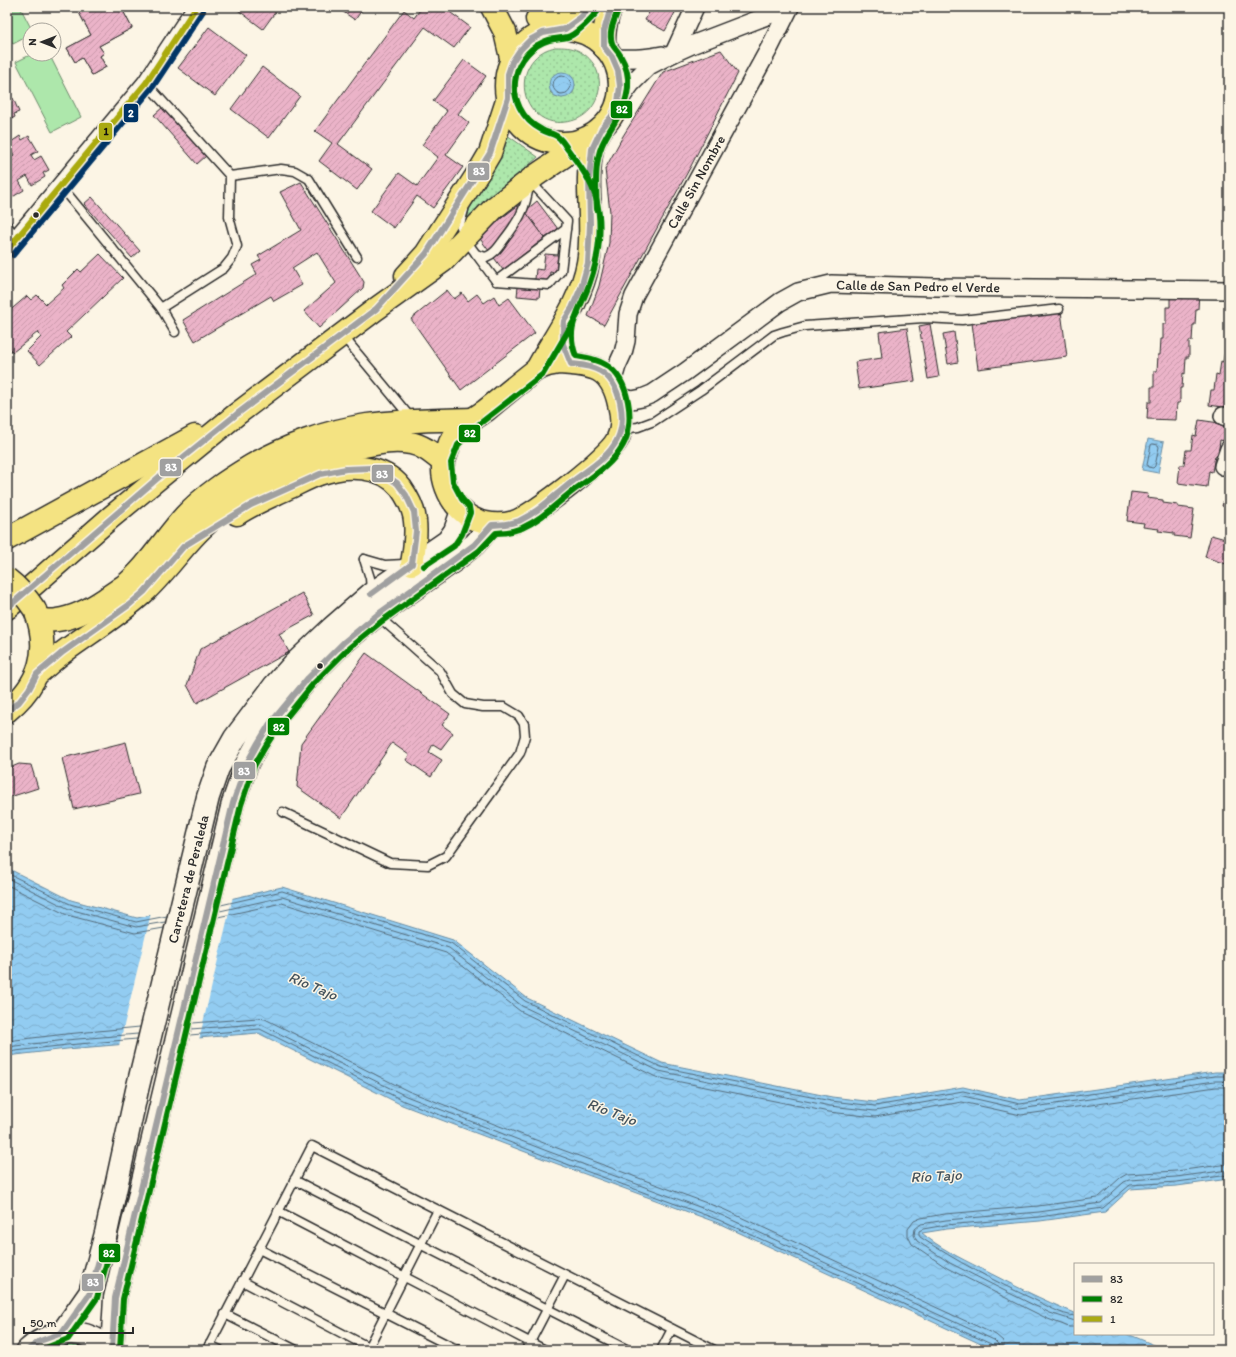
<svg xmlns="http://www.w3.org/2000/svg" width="1236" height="1357" font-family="Itim,sans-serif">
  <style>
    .grass { fill: url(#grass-dots); stroke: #6c896b; fill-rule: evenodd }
    .pitch { fill: #ade7ab; stroke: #6c896b }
    .water { fill: url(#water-waves); stroke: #698ca2 }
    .pier { fill: #fcf5e5 }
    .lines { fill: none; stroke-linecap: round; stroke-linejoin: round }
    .shore { stroke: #546b7a; stroke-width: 1 }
    .building { fill: url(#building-hatch); stroke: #2b2b2b }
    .lane-casing { stroke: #2b2b2b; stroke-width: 11 }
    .street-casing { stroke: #2b2b2b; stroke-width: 20 }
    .secondary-casing { stroke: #2b2b2b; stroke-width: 25 }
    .primary-casing { stroke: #2b2b2b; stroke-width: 25 }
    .highway-casing { stroke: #2b2b2b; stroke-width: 25 }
    .lane { stroke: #fcf5e5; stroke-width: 8 }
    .street { stroke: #fcf5e5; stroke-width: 17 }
    .secondary { stroke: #fcf5e5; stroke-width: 22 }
    .primary { stroke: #f4e382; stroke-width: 22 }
    .highway { stroke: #f4e382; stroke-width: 22 }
    .highway-bridge-casing { stroke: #2b2b2b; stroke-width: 25; stroke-linecap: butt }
    .highway-bridge { stroke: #f4e382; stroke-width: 22 }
    .bus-1-casing { stroke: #fcf5e5; stroke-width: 9 }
    .bus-2-casing { stroke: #fcf5e5; stroke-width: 9 }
    .bus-3-casing { stroke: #fcf5e5; stroke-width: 9 }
    .bus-4-casing { stroke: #fcf5e5; stroke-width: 9 }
    .bus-1 { stroke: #a0a0a0; stroke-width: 6 }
    .bus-2 { stroke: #008001; stroke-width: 6 }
    .bus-3 { stroke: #aa1; stroke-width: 6 }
    .bus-4 { stroke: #003466; stroke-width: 6 }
    .bus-dot { fill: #2b2b2b; stroke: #fcf5e5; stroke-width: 1.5 }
    .labels { text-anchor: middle; stroke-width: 3; stroke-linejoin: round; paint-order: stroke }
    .street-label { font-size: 14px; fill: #2b2b2b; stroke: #fcf5e5 }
    .water-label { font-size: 15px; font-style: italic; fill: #45535c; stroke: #fcf5e5 }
    .line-badge { stroke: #fcf5e5; stroke-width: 1.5 }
    .badge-label { font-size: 11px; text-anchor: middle; font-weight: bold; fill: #fff }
    .pale-badge-label { font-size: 11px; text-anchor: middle; font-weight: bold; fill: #111 }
  </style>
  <defs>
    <pattern id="grass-dots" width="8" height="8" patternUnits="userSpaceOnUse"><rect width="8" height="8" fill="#ade7ab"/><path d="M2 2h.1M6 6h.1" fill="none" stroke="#95c693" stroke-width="1.8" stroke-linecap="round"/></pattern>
    <pattern id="water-waves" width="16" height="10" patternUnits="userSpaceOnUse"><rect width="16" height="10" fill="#92ccf1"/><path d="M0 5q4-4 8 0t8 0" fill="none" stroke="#7eafcf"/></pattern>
    <pattern id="building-hatch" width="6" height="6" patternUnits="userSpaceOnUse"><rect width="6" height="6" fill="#ebb3c8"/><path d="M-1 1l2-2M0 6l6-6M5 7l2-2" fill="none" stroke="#ca9aac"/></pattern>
  </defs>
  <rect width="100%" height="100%" fill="#fcf5e5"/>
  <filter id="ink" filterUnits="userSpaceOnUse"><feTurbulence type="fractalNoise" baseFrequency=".025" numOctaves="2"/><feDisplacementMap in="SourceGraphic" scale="8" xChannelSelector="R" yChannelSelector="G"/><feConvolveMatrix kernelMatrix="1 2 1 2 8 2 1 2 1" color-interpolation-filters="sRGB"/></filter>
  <g filter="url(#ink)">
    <g class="grass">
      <path d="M555 47C564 47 572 47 579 51 613 69 602 119 565 122 554 124 542 120 534 111 518 93 522 63 544 51 547 49 552 48 555 47ZM572 77 575 85 573 93 557 98 550 92Z"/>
      <polygon points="507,135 538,157 467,220 469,210 495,164"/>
      <polygon points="61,1343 78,1343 95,1350 43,1350"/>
    </g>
    <g class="pitch">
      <polygon points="7,7 20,7 32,30 30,30 30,35 13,44 7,33"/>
      <polygon points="32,54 49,54 81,117 52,132 16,62"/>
    </g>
    <g class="water">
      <circle cx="562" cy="85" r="13"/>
      <polygon points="1148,439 1164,442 1158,473 1142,470"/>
      <path d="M7 868 71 900 137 918 217 902 282 887 453 940 527 998 662 1063 832 1097 874 1102 963 1087 1020 1100 1215 1072H1229V1179L1177 1186 1130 1189 1105 1212 1040 1221 947 1229 922 1233C938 1247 960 1258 980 1268 1011 1284 1042 1300 1075 1313V1334H1128L1166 1350H994L718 1223 544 1159 402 1105 258 1033 67 1049 7 1056Z"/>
    </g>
    <polygon class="pier" points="233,896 199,1040 119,1046 151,913"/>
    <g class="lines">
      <g class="shore">
        <circle cx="562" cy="85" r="9"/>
        <polygon points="1153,444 1158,445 1159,447 1155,466 1153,468 1148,467 1147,465 1151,445"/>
        <polyline points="7,873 70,904 136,922 167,916"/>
        <polyline points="7,878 69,909 136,927 165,922"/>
        <polyline points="7,885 67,915 135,933 164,928"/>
        <polyline points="221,905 282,891 451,943 525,1001 661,1067 831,1101 875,1106 963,1091 1020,1104 1215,1076 1229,1076"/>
        <polyline points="220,911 282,897 449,948 522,1006 659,1071 830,1106 875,1111 963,1096 1020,1109 1215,1081 1229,1081"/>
        <polyline points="218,917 282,903 446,953 520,1011 656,1077 829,1112 875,1117 962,1102 1021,1115 1216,1087 1229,1087"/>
        <polyline points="193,1023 258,1018 265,1019 408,1091 549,1145 723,1209 996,1335 1003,1341 1005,1350"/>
        <polyline points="191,1029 257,1024 262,1025 406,1096 547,1151 721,1215 994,1340 998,1344 999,1350"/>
        <polyline points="190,1035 260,1029 404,1101 545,1156 719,1220 991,1344 993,1347 994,1350"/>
        <polyline points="7,1041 66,1034 140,1027"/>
        <polyline points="7,1047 66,1040 138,1034"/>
        <polyline points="7,1052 67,1045 137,1039"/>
        <path d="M1075 1316C1061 1315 1046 1305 1033 1299 994 1281 956 1261 920 1237L919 1234V1231L923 1229 946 1225 1039 1217 1103 1208 1130 1185 1177 1182 1229 1175"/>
        <polyline points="1075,1321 1050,1313 1007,1292 950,1263 917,1241 914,1235 915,1229 921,1224 946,1220 1039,1212 1101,1203 1124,1182 1129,1180 1176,1177 1229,1170"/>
        <polyline points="1075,1327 1069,1327 1048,1319 1004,1297 947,1268 912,1244 908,1236 908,1229 914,1221 921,1218 945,1214 1038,1206 1098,1198 1120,1178 1127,1174 1176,1171 1229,1164"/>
      </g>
    </g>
    <g class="building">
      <polygon points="76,7 121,7 132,28 99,46 104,53 100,56 106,67 92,75 82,58 75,62 67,48 91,35"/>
      <polygon points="76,7 121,7 132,28 99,46 104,53 100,56 106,67 92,75 82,58 75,62 67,48 91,35"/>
      <polygon points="234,7 279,7 263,29"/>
      <polygon points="336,7 364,7 355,20"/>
      <polygon points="422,7 443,7 470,27 454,48 425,27 338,144 372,169 357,190 319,161 332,143 315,131 404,10 414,18"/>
      <polygon points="652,7 678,7 665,31 645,20"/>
      <polygon points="209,27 246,55 215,96 178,68"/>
      <polygon points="721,50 738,73 691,166 604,325 588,316 599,286 609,243 610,212 605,169 623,136 663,72"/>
      <polygon points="464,60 486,76 458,114 469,123 446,155 463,167 433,208 417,196 394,228 371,211 399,173 417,186 438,157 422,145 447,111 433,101"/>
      <polygon points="262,67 300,96 269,138 231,109"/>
      <polygon points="13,98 19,112 14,114 15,117 7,121 7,100"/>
      <polygon points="163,107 206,156 197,164 154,115"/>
      <polygon points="20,136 22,140 29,136 38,151 31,155 34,160 41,156 49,170 43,173 45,177 32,185 27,176 19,181 24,190 11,198 9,194 7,195 7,160 14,155 8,144"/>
      <polygon points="301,182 364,282 363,288 319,328 304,311 336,283 317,252 292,268 302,285 274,301 271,296 195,341 183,320 257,274 252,265 261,260 258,256 301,230 280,192"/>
      <polygon points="92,197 140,251 132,258 84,204"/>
      <polygon points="537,201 558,229 545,238 525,211"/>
      <polygon points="520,204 545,238 503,270 478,236"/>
      <polygon points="100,254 123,278 66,332 71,337 40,365 27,351 41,337 38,332 13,352 7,346 7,313 27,296 31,300 37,295 46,304 64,288 62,285 78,269 81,272"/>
      <polygon points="545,254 558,255 556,273 550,272 549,281 541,280 539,298 517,296 518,287 527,288 528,279 535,279 536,269 543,270"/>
      <polygon points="447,290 454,299 462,293 468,301 477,294 484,303 494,296 499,305 509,298 535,333 461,390 411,319"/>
      <polygon points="1170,292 1199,292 1198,309 1196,309 1195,325 1193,325 1192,341 1189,341 1189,357 1186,357 1185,374 1183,373 1182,388 1180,388 1180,403 1177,403 1176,420 1147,419 1148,402 1151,402 1151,387 1154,387 1154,371 1157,371 1158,355 1160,355 1161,339 1163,339 1163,324 1166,324 1166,307 1170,307"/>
      <polygon points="1061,311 1067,357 978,369 972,323"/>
      <polygon points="930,324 939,377 928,379 919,326"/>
      <polygon points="907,328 915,381 859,389 855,362 882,358 879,332"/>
      <polygon points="954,332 958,362 948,364 943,334"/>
      <polygon points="1229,338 1229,408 1209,405 1211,390 1214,390 1216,374 1219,375 1221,361 1223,362 1226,345 1228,345"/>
      <polygon points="1199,420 1226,424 1224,441 1220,440 1218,456 1215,456 1212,472 1209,471 1207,487 1178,483 1180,465 1184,465 1186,450 1191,450 1193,435 1196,436"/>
      <polygon points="1228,484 1229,485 1229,508 1222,506"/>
      <polygon points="1131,492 1148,494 1147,498 1163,500 1163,503 1178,505 1178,507 1194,509 1190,538 1174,536 1174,533 1158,531 1159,529 1143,527 1144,523 1127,521"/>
      <polygon points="1211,535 1229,540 1229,565 1205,557"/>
      <polygon points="302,593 314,615 279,634 289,652 197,703 187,685 200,649"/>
      <polygon points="366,653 450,714 442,725 453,733 441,749 433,744 429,752 442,760 431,777 406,760 409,755 392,743 341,818 297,787 301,743"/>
      <polygon points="126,742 139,794 74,809 62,758"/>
      <polygon points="19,764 31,765 38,788 7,798 7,769"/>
    </g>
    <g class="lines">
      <g class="lane-casing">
        <g id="lane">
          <polyline points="146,83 230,176 229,217 237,246 232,258 224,268 161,308"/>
          <polyline points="230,176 281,169 295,171 309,179 357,257"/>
          <polyline points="61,186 161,308 175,332"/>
          <path d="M464 210 460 224 465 239 476 254 486 257C494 254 498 248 503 241 518 222 526 209 529 185"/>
          <polyline points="7,225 16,238"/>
          <polyline points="476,254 496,281 549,285 561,271 567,221 530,181"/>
          <polyline points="496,281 566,229"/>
          <polyline points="343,336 411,418"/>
          <polyline points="623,429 638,427 654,421 701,390 774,335 783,332 805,326 924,318 962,320 1059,309"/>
          <polyline points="364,559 385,565 404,564"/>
          <polyline points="364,559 370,578 371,591"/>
          <polyline points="283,812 390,863 428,865 446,856 520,753 525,736 524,724 519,716 504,707 483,707 465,704 453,694 440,671 378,616"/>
          <polyline points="294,1180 628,1350"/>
          <polyline points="278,1211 545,1350"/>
          <polyline points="259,1249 458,1350"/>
          <polyline points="242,1281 374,1350"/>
          <polyline points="225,1314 296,1350"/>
          <polyline points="209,1345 220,1350"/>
          <polyline points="207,1350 312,1146 714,1350"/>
          <polyline points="367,1350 438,1210"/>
          <polyline points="526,1350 565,1275"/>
          <polyline points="661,1350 672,1329"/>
        </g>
      </g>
      <g class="street-casing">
        <g id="street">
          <polyline points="674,53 695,7"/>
          <path d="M612 57C629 60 645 58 662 55"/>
          <polyline points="618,102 631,84 649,66 674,53 694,44 790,7"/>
          <polyline points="7,250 146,83 196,7"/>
          <polyline points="612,383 617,366 623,353 626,341 628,314 634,296 770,47 790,7"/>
          <polyline points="617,396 632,400 642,398 652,394 685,372 780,302 798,292 831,284 935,287 1229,290"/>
          <polyline points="1223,416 1229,418"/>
          <polyline points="1223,466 1229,449"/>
        </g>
      </g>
      <g class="secondary-casing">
        <g id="secondary">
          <polyline points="62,1333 90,1293 106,1233 137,1090 208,797 218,768 235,738 275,685 293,665 332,628 371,594 448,541 455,531 462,511"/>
          <path d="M28 1350C46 1333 76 1327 99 1341 103 1343 107 1347 112 1350"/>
          <polyline points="112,1350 115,1298 233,803 247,763 258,743 269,725 308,678 344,642 377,615 456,559 474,545 492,525"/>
        </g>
      </g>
      <g class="primary-casing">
        <g id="primary">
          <polyline points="492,7 505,32 512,62"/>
          <path d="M537 19C558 18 569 19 588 7"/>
          <circle cx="563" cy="86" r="57"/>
          <path d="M604 47C604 32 605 21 611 7"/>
          <polyline points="406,276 426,254 480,170 490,153 508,98"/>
          <path d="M559 363C593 365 611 367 619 404 622 416 623 429 617 440 609 457 533 516 514 522 496 527 475 524 461 510 449 499 440 477 444 461 445 457 447 453 448 449 449 447 449 443 451 441 457 431 475 417 485 411 502 397 519 383 537 369L548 365Z"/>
          <path d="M537 369C555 335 581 302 588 263 595 225 584 187 592 150 593 143 598 135 602 128"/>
          <polyline points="7,539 195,436"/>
          <polyline points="7,608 110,518 237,414 376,309 443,261 494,208 535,176 563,157 580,141"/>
        </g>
      </g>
      <g class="highway-casing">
        <g id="highway">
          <path d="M237 514C252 504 269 497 286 489 297 484 308 478 319 474 346 464 382 464 401 488 408 498 414 509 415 521 417 536 414 550 412 564"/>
          <path d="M39 620C45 620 51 621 57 620 74 618 89 610 104 600 110 595 117 591 124 586 147 568 165 538 185 516 203 496 228 480 251 466 285 446 327 431 367 425 402 420 438 420 473 419"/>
          <path d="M37 674C46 667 55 658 65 651 91 632 119 615 143 593 164 574 181 548 202 528 246 485 304 458 364 446 379 443 395 440 410 443 423 445 433 454 443 462"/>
          <path d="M7 711C40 684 51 651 35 610"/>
        </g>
      </g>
      <use href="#lane" class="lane"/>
      <use href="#street" class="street"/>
      <use href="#secondary" class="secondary"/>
      <use href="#primary" class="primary"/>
      <use href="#highway" class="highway"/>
      <g class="highway-bridge-casing">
        <path id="highway-bridge" d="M7 579C19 588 27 598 35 610"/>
      </g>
      <use href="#highway-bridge" class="highway-bridge"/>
      <g class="bus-1-casing">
        <g id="bus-1">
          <polyline points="7,608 166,471 237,414 376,309 426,254 490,153 508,98 508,74 512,62 520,50 530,40 543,33 565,29 580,18 591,7"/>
          <polyline points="7,711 19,702 29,689 37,674 63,652 129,605 144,592 184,546 251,505 320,474 346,469 370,468 385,475 397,483 406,495 414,512 416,531 412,564 371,594"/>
          <polyline points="28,1350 40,1341 62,1333 90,1293 103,1245"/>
          <path d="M112 1350 115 1298 233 803 247 763 258 743 269 725 308 678 344 642 377 615 474 545 492 525C501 525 510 524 519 521 538 512 552 498 568 485 585 471 607 460 617 440 627 420 621 383 600 371 592 366 581 365 571 364L563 344V331L564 321 572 308 581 288 588 263 590 224 589 179 592 149 602 128 612 116 618 102 620 86 618 71 612 57 604 47V31L611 7"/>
        </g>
      </g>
      <g class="bus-2-casing">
        <g id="bus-2">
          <path d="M597 209C596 188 594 164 602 145 611 124 626 112 628 87 629 76 626 65 620 55 618 51 613 47 612 43 608 32 615 19 618 10"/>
          <polyline points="424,566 454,546 462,534 470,513 469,507 462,499 453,482 451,463 458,445 478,425 543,374 578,314"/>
          <polyline points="41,1350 68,1339 97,1298 111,1247"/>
          <path d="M120 1350 123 1299 241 805 254 766 265 747 276 730 314 683 349 648 382 621 479 551 496 533C505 533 514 531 522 528 542 519 557 503 574 490 592 477 612 465 623 445 636 422 629 379 606 365 597 359 587 358 576 356 564 326 581 310 590 282 599 257 603 225 596 198 591 180 580 166 569 151 565 146 563 141 558 137 553 133 547 133 542 130 522 120 511 98 516 76 519 60 532 45 549 40 556 38 563 39 570 36 580 31 589 21 597 12"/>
        </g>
      </g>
      <g class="bus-3-casing">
        <polyline id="bus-3" points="7,250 146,83 196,7"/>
      </g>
      <g class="bus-4-casing">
        <polyline id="bus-4" points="13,255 152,88 203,11"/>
      </g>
      <use href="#bus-1" class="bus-1"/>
      <use href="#bus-2" class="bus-2"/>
      <use href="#bus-3" class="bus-3"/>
      <use href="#bus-4" class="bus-4"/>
    </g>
  </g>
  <g class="bus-dot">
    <circle cx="36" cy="215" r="3.5"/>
    <circle cx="320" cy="666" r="3.5"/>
  </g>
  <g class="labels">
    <g class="street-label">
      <text transform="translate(696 182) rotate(-61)" y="5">Calle Sin Nombre</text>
      <text transform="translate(918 286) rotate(1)" y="5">Calle de San Pedro el Verde</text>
      <text transform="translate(188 879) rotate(-76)" y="5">Carretera de Peraleda</text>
    </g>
    <g class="water-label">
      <text transform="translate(313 986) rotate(23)" y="5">Río Tajo</text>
      <text transform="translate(612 1112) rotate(21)" y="5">Río Tajo</text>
      <text transform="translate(936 1176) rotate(-3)" y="5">Río Tajo</text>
    </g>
  </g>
  <g class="line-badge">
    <rect x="610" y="100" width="23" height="19" rx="4" fill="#008001"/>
    <rect x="123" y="103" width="16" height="20" rx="4" fill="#003466"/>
    <rect x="98" y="122" width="15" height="19" rx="4" fill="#aa1"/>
    <rect x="467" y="162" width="23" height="19" rx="4" fill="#a0a0a0"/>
    <rect x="458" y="424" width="23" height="19" rx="4" fill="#008001"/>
    <rect x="159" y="458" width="23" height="19" rx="4" fill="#a0a0a0"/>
    <rect x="371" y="464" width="23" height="19" rx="4" fill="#a0a0a0"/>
    <rect x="267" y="717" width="23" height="19" rx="4" fill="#008001"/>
    <rect x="233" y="761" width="23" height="19" rx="4" fill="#a0a0a0"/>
    <rect x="98" y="1243" width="23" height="20" rx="4" fill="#008001"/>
    <rect x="81" y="1273" width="23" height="19" rx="4" fill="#a0a0a0"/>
  </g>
  <g class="badge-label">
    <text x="622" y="113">82</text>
    <text x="131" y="117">2</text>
    <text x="479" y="175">83</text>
    <text x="470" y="437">82</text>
    <text x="171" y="471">83</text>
    <text x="382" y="478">83</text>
    <text x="279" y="731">82</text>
    <text x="244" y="775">83</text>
    <text x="109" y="1257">82</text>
    <text x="93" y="1286">83</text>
  </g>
  <g class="pale-badge-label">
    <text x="106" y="135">1</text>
  </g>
  <rect width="1236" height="1357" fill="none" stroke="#fcf5e5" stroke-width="24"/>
  <rect x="12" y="12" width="1212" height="1333" fill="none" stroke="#2b2b2b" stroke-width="1.5" filter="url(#ink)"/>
  <rect x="1074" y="1263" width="140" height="72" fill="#fcf5e5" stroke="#a8a49b"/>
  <rect x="1082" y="1276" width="20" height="6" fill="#a0a0a0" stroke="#a8a49b"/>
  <text x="1110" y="1283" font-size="12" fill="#2b2b2b">83</text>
  <rect x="1082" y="1296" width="20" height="6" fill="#008001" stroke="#a8a49b"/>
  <text x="1110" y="1303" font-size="12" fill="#2b2b2b">82</text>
  <rect x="1082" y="1316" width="20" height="6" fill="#aaaa11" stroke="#a8a49b"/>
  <text x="1110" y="1323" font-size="12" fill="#2b2b2b">1</text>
  <g transform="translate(42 42) rotate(270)"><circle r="19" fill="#fcf5e5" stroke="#a8a49b"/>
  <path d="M0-3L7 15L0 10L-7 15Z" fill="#2b2b2b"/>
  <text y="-6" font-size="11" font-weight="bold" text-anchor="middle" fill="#2b2b2b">N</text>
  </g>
  <path d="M24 1327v6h109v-6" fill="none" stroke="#2b2b2b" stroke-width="2"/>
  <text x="30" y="1327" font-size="12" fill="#2b2b2b" stroke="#fcf5e5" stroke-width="3" paint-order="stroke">50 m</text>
</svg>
